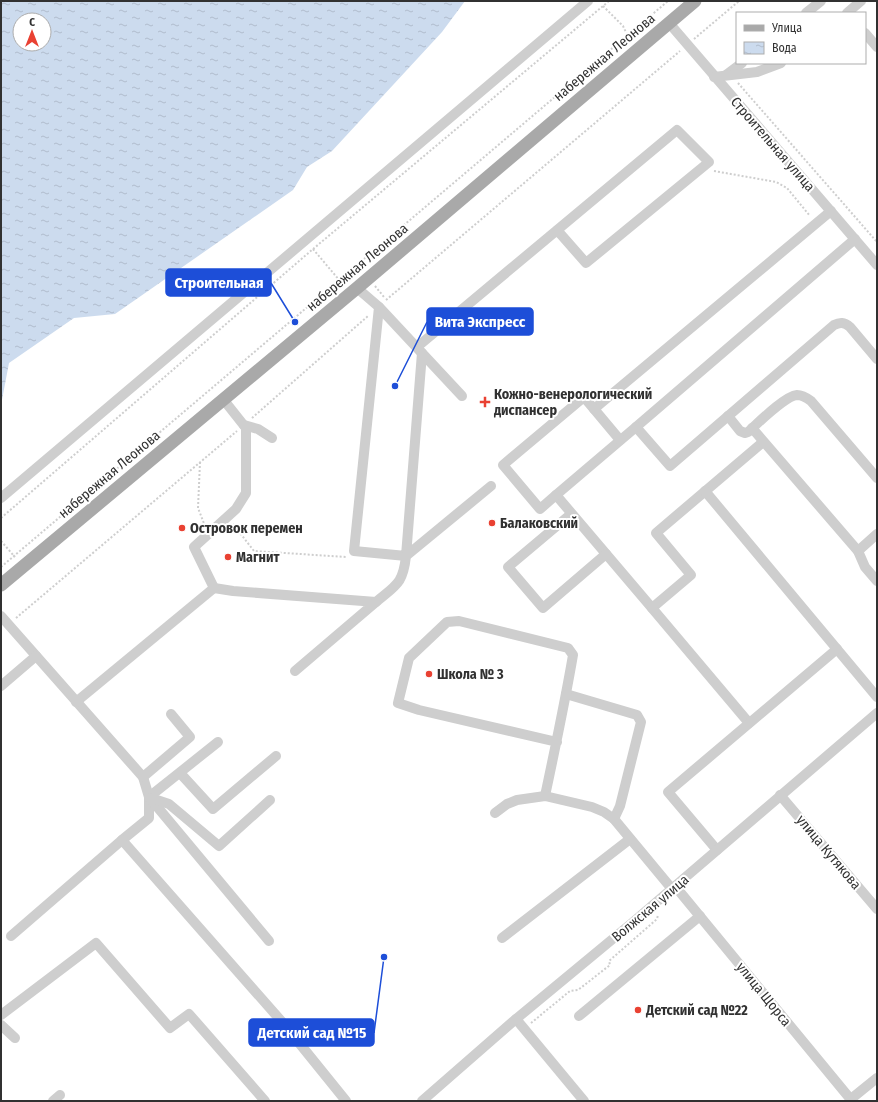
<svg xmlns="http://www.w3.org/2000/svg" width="878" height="1102" font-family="'Fira Sans Condensed',sans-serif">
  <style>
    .water { fill: url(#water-ripples); fill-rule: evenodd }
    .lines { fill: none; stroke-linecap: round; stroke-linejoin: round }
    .path { stroke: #cecece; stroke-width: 2; stroke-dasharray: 2 2; stroke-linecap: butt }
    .minor { stroke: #cecece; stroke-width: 10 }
    .major { stroke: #a9a9a9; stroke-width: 13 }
    .poi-dot { fill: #e94132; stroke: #fff; stroke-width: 1.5 }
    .labels { text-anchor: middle; stroke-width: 4; stroke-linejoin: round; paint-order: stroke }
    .street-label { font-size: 14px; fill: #313131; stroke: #fff }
    .poi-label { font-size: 14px; font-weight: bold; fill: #313131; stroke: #fff; text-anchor: start }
    .leader { fill: none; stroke: #1d4ed8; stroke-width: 1.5 }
    .callout-dot { fill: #1d4ed8; stroke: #fff; stroke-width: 1.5 }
    .callout { fill: #1d4ed8; stroke: #1d4ed8; stroke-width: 1.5 }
    .callout-label { font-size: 15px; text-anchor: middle; font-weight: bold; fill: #fff }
  </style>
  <defs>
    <pattern id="water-ripples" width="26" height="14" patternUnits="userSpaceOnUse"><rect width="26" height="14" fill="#ccdbee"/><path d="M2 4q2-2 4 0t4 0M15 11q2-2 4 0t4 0" fill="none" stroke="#b0bccd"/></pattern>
  </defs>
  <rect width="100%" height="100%" fill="#fff"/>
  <path class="water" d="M1 1H465L442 32 332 151 307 167 293 190 115 314 74 318 9 363 1 405ZM20 20H44V44H20Z"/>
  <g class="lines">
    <g class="path">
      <polyline points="603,6 623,26 630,41"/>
      <polyline points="694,39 739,1"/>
      <polyline points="738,83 877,242"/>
      <polyline points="714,171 776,182 787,188 810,216"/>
      <polyline points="313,249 340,281"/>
      <polyline points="375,286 384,297"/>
      <polyline points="386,300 680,51"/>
      <polyline points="252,418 368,316"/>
      <polyline points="200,462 198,508 205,526"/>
      <polyline points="1,518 313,249 609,1"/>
      <polyline points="233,524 254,551 346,557"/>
      <polyline points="1,541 15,557"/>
      <polyline points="1,567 668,1"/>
      <polyline points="16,618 237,431"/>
      <polyline points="531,1023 570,991 578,990 610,965 609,961 657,919 658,915"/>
    </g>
    <g class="minor">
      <polyline points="806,13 821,1"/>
      <polyline points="847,13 861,1"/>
      <polyline points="669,23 877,265"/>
      <polyline points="865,33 877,47"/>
      <polyline points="726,75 742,63"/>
      <polyline points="714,77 757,72 781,63"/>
      <path d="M855 239 636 427 670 466 834 325C840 322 844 322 850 327L877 359"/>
      <polyline points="357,288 379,307 354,551 406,556 422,353"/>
      <polyline points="379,307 462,396"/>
      <polyline points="417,347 677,130 709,162 586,263 557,230"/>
      <polyline points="594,409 831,211"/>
      <path d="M728 416 740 431 745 433 748 432C758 423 785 396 797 395 803 395 807 398 811 401L877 478"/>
      <polyline points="244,425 258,429 272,438"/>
      <polyline points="636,427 556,495 652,608 691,575 656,533 763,442"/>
      <polyline points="752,428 858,551 865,567 877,581"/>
      <polyline points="705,491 877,697"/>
      <polyline points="556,495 540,509 503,465 584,397 620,440"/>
      <polyline points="1,498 588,1"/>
      <polyline points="571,514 508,567 543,608 606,554"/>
      <polyline points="858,551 877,534"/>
      <polyline points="214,588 233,591 376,602 295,671"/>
      <path d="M376 602C396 585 403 584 406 556L491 486"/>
      <polyline points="652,608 749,723"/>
      <polyline points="1,616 143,777 149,797 149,818 122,840 283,1023 346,1101"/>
      <polyline points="1,686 36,656"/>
      <polyline points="566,694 637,715 641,722 620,806 614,819"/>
      <polyline points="76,702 214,588 194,547 236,509 246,493 246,428 223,399"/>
      <polyline points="180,773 213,809 276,756"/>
      <polyline points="143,777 190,737 171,714"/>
      <polyline points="780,795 877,909"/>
      <path d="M545 796C555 749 565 702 573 655L568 648 459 621 447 622 409 658 398 703 419 710 557 742"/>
      <polyline points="149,797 269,941"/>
      <polyline points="149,797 218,742"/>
      <polyline points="151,798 169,804 219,846 270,800"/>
      <polyline points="495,813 507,804 517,800 545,796 592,807 604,812 614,819 672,889"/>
      <polyline points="717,850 668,792 837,649"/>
      <polyline points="675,886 852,1101"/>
      <polyline points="11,936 122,840"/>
      <polyline points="502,938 630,839"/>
      <polyline points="1,1015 96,943 170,1028 189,1014 265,1101"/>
      <polyline points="579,1016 700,916"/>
      <polyline points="516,1019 584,1101"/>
      <polyline points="1,1025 15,1038"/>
      <polyline points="851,1099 877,1078"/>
      <polyline points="53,1101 60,1095"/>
      <polyline points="422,1101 516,1019 632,923 877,713"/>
    </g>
    <polyline class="major" points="1,585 357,288 695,1"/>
  </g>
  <g class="poi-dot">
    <path d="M483 396h4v4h4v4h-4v4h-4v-4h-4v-4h4z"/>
    <circle cx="492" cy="523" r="4"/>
    <circle cx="182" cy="528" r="4"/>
    <circle cx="228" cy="557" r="4"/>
    <circle cx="429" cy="674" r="4"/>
    <circle cx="638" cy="1010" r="4"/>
  </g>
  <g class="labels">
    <g class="street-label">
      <text transform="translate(604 57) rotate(-40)" y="5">набережная Леонова</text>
      <text transform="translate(773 144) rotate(49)" y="5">Строительная улица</text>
      <text transform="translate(357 267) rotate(-40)" y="5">набережная Леонова</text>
      <text transform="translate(109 474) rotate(-40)" y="5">набережная Леонова</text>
      <text transform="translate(829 852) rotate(50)" y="5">улица Кутякова</text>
      <text transform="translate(650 908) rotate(-40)" y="5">Волжская улица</text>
      <text transform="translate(764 994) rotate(51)" y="5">улица Щорса</text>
    </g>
    <g class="poi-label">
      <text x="494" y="399">Кожно-венерологический<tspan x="494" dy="16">диспансер</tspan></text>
      <text x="500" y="528">Балаковский</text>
      <text x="190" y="533">Островок перемен</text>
      <text x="236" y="562">Магнит</text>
      <text x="437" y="679">Школа № 3</text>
      <text x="646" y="1015">Детский сад №22</text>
    </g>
  </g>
  <path class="leader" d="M295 322L271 283M395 386L427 322M384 957L374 1033"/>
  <g class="callout-dot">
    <circle cx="295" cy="322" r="4"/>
    <circle cx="395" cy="386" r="4"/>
    <circle cx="384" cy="957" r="4"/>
  </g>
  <g class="callout">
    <rect x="166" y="269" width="105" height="27" rx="4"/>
    <rect x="427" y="308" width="106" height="27" rx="4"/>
    <rect x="249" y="1019" width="125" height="27" rx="4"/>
  </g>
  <g class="callout-label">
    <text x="219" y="288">Строительная</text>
    <text x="480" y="327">Вита Экспресс</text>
    <text x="312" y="1038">Детский сад №15</text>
  </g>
  <rect width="878" height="1102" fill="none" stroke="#313131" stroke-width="4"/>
  <rect x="736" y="12" width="130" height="52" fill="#ffffff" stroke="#adadad"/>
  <rect x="744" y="25" width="20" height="6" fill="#a9a9a9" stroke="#adadad"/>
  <text x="772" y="32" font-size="12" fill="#313131">Улица</text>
  <rect x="744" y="42" width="20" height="12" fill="url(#water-ripples)" stroke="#adadad"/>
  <text x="772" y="52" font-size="12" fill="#313131">Вода</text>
  <g transform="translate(32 32)"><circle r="19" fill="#ffffff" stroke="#adadad"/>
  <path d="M0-3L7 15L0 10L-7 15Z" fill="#e94132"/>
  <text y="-6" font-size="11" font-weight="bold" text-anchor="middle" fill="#313131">С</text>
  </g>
</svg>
